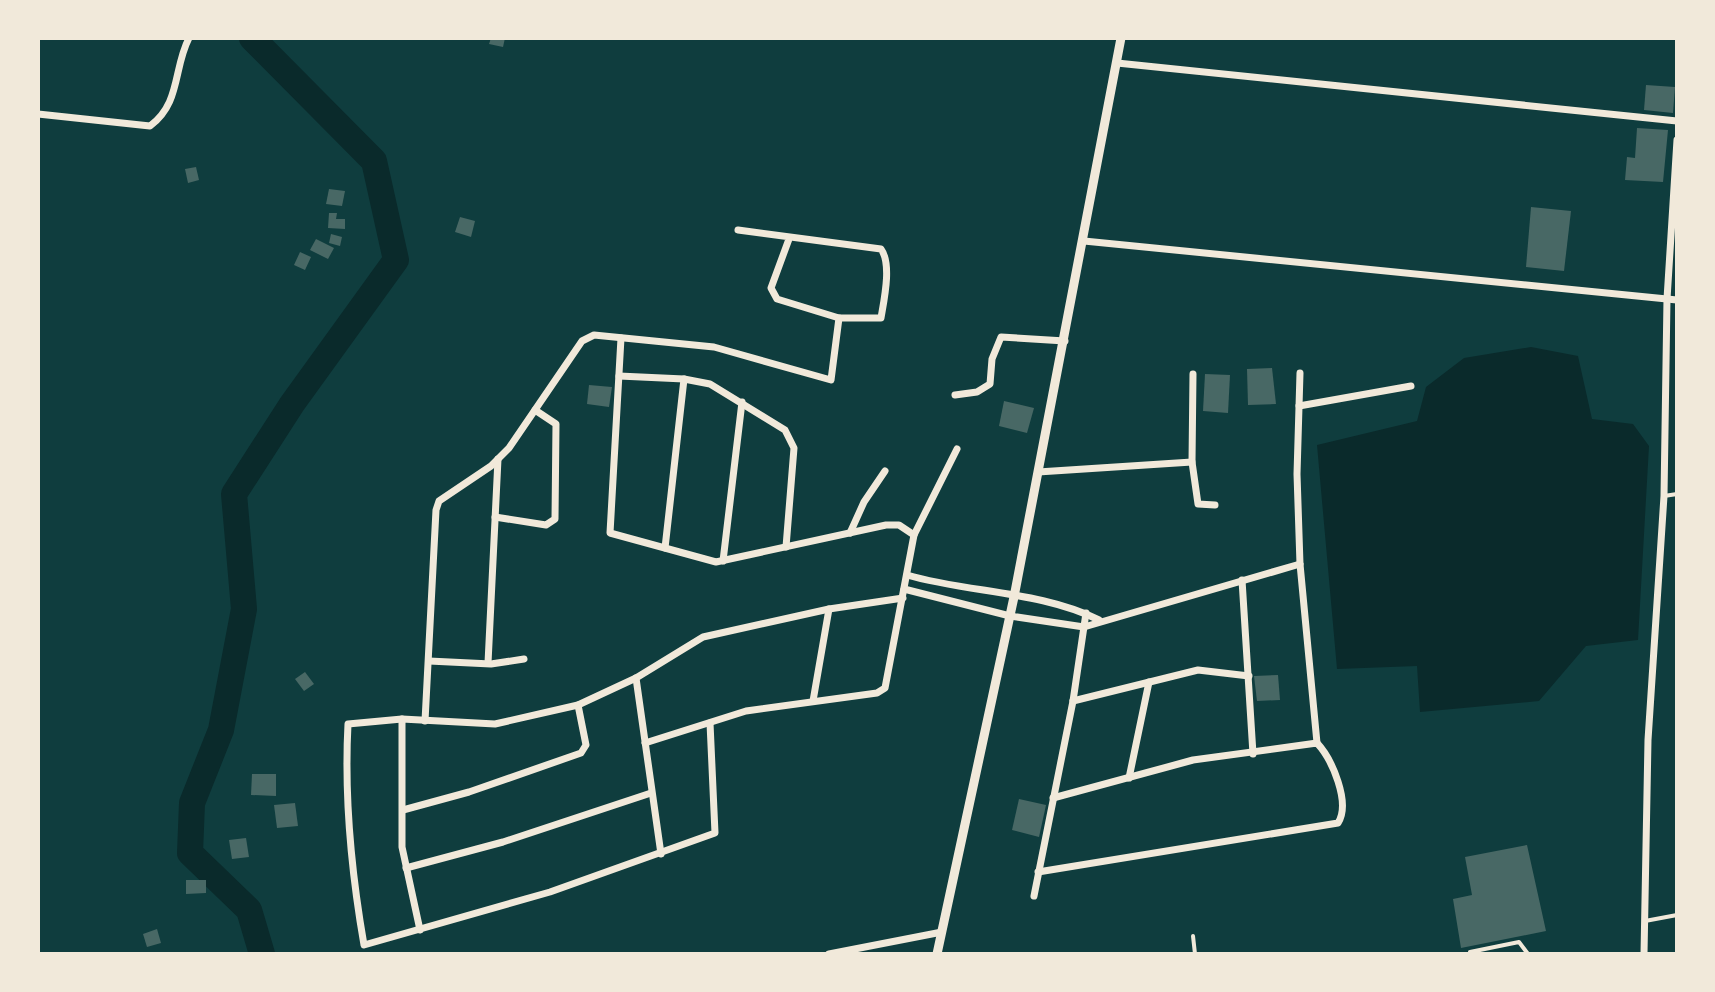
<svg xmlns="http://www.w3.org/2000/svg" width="1715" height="992" font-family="'Alegreya Sans',sans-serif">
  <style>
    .water { fill: #0a2a2b }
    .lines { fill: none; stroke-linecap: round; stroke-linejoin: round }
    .river { stroke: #0a2a2b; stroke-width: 26 }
    .building { fill: #486865 }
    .service { stroke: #f1e9da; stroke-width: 4 }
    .minor { stroke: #f1e9da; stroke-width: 7 }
    .tertiary { stroke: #f1e9da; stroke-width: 9 }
  </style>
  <rect width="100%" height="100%" fill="#0f3d3e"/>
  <polygon class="water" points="1531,347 1578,356 1592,419 1633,424 1649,446 1638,640 1586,646 1539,701 1420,712 1417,666 1337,669 1317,445 1417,421 1426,387 1464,358"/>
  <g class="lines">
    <polyline class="river" points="252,38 374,161 396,260 292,404 234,494 244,609 221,730 192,803 190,853 249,910 262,954"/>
  </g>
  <g class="building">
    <polygon points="491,38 505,38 503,47 489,44"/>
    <polygon points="1646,85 1675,87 1673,113 1644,110"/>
    <polygon points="1637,128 1668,130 1663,182 1625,180 1627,157 1635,158"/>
    <polygon points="196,167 199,180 188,183 185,169"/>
    <polygon points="329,189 345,191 342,206 326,204"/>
    <polygon points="1531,207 1571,211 1564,271 1526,267"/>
    <polygon points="329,213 337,213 336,219 345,219 345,229 328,228"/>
    <polygon points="460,217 475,221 471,237 455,232"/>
    <polygon points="331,234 342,237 340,246 329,243"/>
    <polygon points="316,239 334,248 328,259 310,250"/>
    <polygon points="300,252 311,257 305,270 294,265"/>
    <polygon points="1272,368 1276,404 1248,405 1247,369"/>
    <polygon points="1205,374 1230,375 1228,413 1203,411"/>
    <polygon points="589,385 612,387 609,407 587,404"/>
    <polygon points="1004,401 1034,408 1027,433 999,426"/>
    <polygon points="305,672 314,684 304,691 295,679"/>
    <polygon points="1278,675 1280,700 1257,701 1254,676"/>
    <polygon points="252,774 276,774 276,796 251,795"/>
    <polygon points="1019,799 1046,805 1039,837 1012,830"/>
    <polygon points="295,803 298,826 277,828 274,805"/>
    <polygon points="246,838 249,857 232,859 229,840"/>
    <polygon points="1527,845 1546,931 1461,948 1453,899 1472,895 1465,857"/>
    <polygon points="186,880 206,880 206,893 186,894"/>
    <polygon points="157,929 161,943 147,947 143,934"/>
  </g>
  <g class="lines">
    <g class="service">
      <polyline points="1664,496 1677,494"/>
      <polyline points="1645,921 1677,915"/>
      <polyline points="1193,936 1195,954"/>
      <polyline points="1470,952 1519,942 1528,954"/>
    </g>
    <g class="minor">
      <polyline points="1117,63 1677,121"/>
      <path d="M38 114 150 126C181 103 173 69 189 38"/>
      <path d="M738 230 881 249C892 264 884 300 881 318H839L777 299 771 288 789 239"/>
      <polyline points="1084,241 1677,300"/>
      <polyline points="621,338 610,533 716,562 886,525 899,525 914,535"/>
      <polyline points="1300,373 1297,474 1300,564 1317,743"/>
      <polyline points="1193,374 1192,462 1198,504 1215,505"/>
      <polyline points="619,376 684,379 710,384 785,430 794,448 786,547"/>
      <polyline points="955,395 977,392 990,384 992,359 1001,337 1065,341"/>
      <polyline points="1299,406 1411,386"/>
      <polyline points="1038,472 1192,462"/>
      <polyline points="495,517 546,525 555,519 556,424 535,410"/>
      <polyline points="850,533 864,502 885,471"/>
      <polyline points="665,548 684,379"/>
      <polyline points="723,561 742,402"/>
      <path d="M907 575C969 593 1041 591 1099 620"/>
      <polyline points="1242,580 1253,754"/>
      <polyline points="904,589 1010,616 1084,627 1300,564"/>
      <polyline points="429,661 491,664 524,659"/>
      <polyline points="488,663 498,459"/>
      <polyline points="636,678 661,854"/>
      <polyline points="813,701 829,609"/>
      <polyline points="1073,701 1198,670 1249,676"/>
      <polyline points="402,719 402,847 420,930"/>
      <polyline points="425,721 436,510 439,501 491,466 509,448 582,341 594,335 714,347 831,380 839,318"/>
      <path d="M710 723 715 833 550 892 364 945C351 870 344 799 348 724L402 719 495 724 578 705 636 678 703 637 829 609 903 598"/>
      <polyline points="645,743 746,711 877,693 885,688 914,535 957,449"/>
      <polyline points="1129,778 1149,682"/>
      <polyline points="403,810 469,792 581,753 586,745 578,705"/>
      <polyline points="406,868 503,842 651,793"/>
      <path d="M1038 872 1338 823C1351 803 1332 759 1317 743L1193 760 1053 798"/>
      <polyline points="1034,896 1073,701 1086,613"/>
      <polyline points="829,954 942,932"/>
      <polyline points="1644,954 1648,740 1664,496 1667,299 1677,140"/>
    </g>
    <polyline class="tertiary" points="937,954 1014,597 1121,38"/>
  </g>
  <rect width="1715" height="992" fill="none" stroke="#f1e9da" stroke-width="80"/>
</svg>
